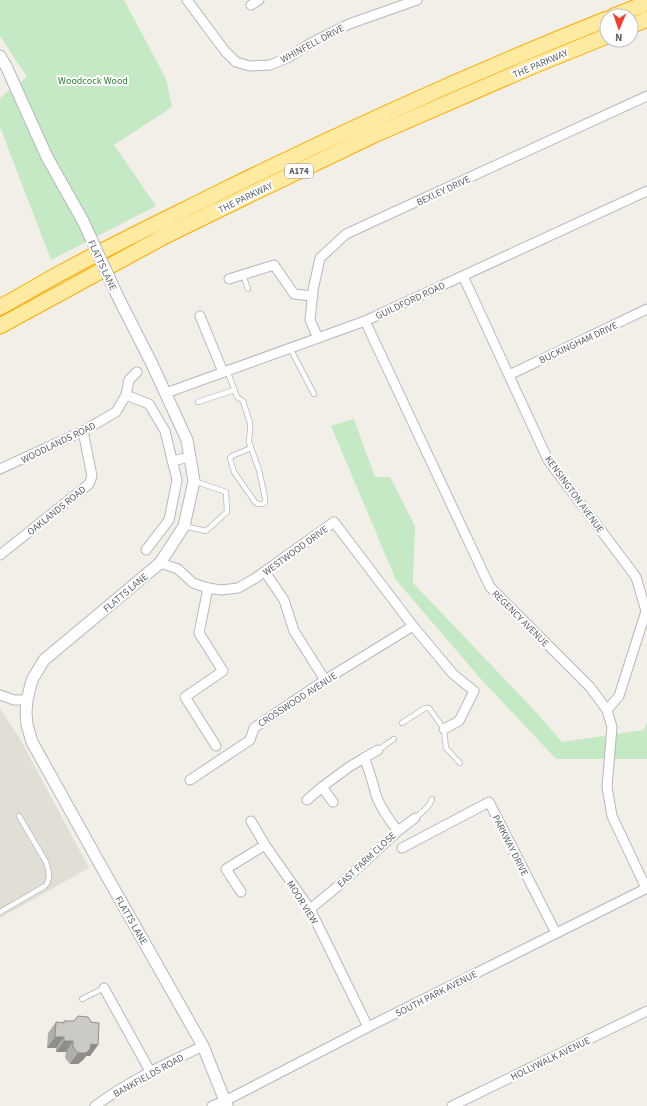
<svg xmlns="http://www.w3.org/2000/svg" width="647" height="1106" font-family="'Source Sans 3',sans-serif">
  <style>
    .education { fill: #e1ded6 }
    .green { fill: #c5e8c5 }
    .lines { fill: none; stroke-linecap: round; stroke-linejoin: round }
    .service-casing { stroke: #b5b8bc; stroke-width: 6 }
    .minor-casing { stroke: #b5b8bc; stroke-width: 11 }
    .tertiary-casing { stroke: #b5b8bc; stroke-width: 13 }
    .trunk-casing { stroke: #f9ab00; stroke-width: 17 }
    .service { stroke: #fff; stroke-width: 4.5 }
    .minor { stroke: #fff; stroke-width: 9 }
    .tertiary { stroke: #fff; stroke-width: 11 }
    .trunk { stroke: #feeaa1; stroke-width: 15 }
    .tertiary-bridge-casing { stroke: #b5b8bc; stroke-width: 13; stroke-linecap: butt }
    .tertiary-bridge { stroke: #fff; stroke-width: 11 }
    .wall { fill: #afaea9 }
    .shaded-wall { fill: #8f8d8a }
    .building { fill: #cccac5; stroke: #8f8d8a }
    .labels { text-anchor: middle; stroke-width: 4; stroke-linejoin: round; paint-order: stroke }
    .shield { fill: #fff; stroke: #8f9295; stroke-width: 1 }
    .shield-label { font-size: 9px; font-weight: bold; fill: #5f6368 }
    .street-label { font-size: 10px; fill: #5f6368; stroke: #fff }
    .park-label { font-size: 10px; fill: #348238; stroke: #fff }
  </style>
  <rect width="100%" height="100%" fill="#f1efe8"/>
  <polygon class="education" points="0,709 19,737 89,868 0,918"/>
  <g class="green">
    <polygon points="0,0 124,0 166,79 172,107 114,145 156,206 51,260 0,127 0,98 27,77 0,36"/>
    <polygon points="354,419 375,477 390,477 415,526 413,583 535,711 562,742 644,730 647,722 647,759 556,759 480,678 396,580 331,426"/>
  </g>
  <g class="lines">
    <g class="service-casing">
      <g id="service">
        <polyline points="243,275 248,289"/>
        <polyline points="290,348 314,394"/>
        <path d="M227 370 237 397 243 401 250 423C251 430 249 435 249 442L259 470 265 498V502L263 504H258L255 502 234 472 230 458 232 456 251 448"/>
        <polyline points="198,402 234,390"/>
        <polyline points="184,526 206,531 227,512 226,492 194,481"/>
        <polyline points="402,723 425,708 429,708 444,729 446,748 460,763"/>
        <path d="M378 750C384 747 388 742 394 739"/>
        <path d="M415 818C421 813 430 807 432 799"/>
        <path d="M0 912 45 886C51 880 49 870 46 862L19 816"/>
        <polyline points="82,999 104,988"/>
      </g>
    </g>
    <g class="minor-casing">
      <g id="minor">
        <polyline points="187,0 225,51 236,62 250,66 270,65 287,58 311,43 349,24 417,0"/>
        <polyline points="251,5 259,0"/>
        <polyline points="463,276 548,460 636,577 646,611 619,696 607,710"/>
        <polyline points="229,279 274,265 294,294 313,296"/>
        <polyline points="200,316 223,372"/>
        <polyline points="365,321 490,587 590,687 607,710 612,727 607,787 612,816 646,888"/>
        <polyline points="318,338 310,320 313,290 320,258 346,234 647,96"/>
        <polyline points="509,375 647,309"/>
        <polyline points="166,393 365,321 647,191"/>
        <polyline points="126,395 149,404 165,431 177,480 169,520 146,550"/>
        <polyline points="172,461 190,457"/>
        <polyline points="0,469 83,431 116,412 126,395 129,380 137,372"/>
        <polyline points="0,555 89,484 92,476 83,431"/>
        <polyline points="160,563 178,569 193,583 208,588 221,590 238,588 254,579 334,522 413,626 453,674 474,691 459,721 444,729"/>
        <polyline points="265,572 284,600 294,631 325,680"/>
        <polyline points="208,588 199,633 223,671 185,697 216,746"/>
        <polyline points="0,695 14,700 27,700"/>
        <polyline points="190,780 250,740 254,728 325,680 413,626"/>
        <polyline points="307,800 322,787"/>
        <polyline points="333,802 322,787 349,767 364,758"/>
        <polyline points="251,821 265,845"/>
        <polyline points="398,831 415,818"/>
        <polyline points="402,848 489,802 556,933"/>
        <polyline points="241,892 226,869 265,845 310,909 368,1027"/>
        <path d="M310 909 337 887 398 831C390 821 382 810 377 798 373 785 370 771 364 758L378 750"/>
        <polyline points="104,988 150,1071"/>
        <path d="M95 1106C129 1081 165 1064 203 1046"/>
        <polyline points="212,1106 225,1101 368,1027 647,888"/>
        <polyline points="452,1106 647,1011"/>
      </g>
    </g>
    <g class="tertiary-casing">
      <g id="tertiary">
        <polyline points="0,56 6,66 47,157 83,221"/>
        <polyline points="119,299 152,364 187,440 194,481 184,526 160,563 44,660 32,680 27,700 26,712 27,725 32,742 101,866 203,1046 227,1106"/>
      </g>
    </g>
    <g class="trunk-casing">
      <g id="trunk">
        <polyline points="614,16 647,3"/>
        <polyline points="631,26 647,19"/>
        <path d="M0 307C23 295 45 281 68 269 116 243 166 219 216 194 344 131 474 72 607 19"/>
        <polyline points="0,326 165,236 249,195 374,135 526,69 607,36"/>
      </g>
    </g>
    <use href="#service" class="service"/>
    <use href="#minor" class="minor"/>
    <use href="#tertiary" class="tertiary"/>
    <use href="#trunk" class="trunk"/>
    <g class="tertiary-bridge-casing">
      <polyline id="tertiary-bridge" points="83,221 119,299"/>
    </g>
    <use href="#tertiary-bridge" class="tertiary-bridge"/>
  </g>
  <polygon class="wall" points="64,1021 98,1045 90,1056 86,1056 83,1060 78,1064 70,1064 65,1058 66,1052 56,1052 56,1048 47,1048 48,1033 56,1022 63,1023"/>
  <g class="shaded-wall">
    <polygon points="55,1037 64,1037 56,1048 47,1048"/>
    <polygon points="64,1041 73,1041 66,1052 56,1052"/>
    <polygon points="91,1044 98,1045 90,1056 86,1056 83,1060 78,1064 70,1064 78,1053"/>
  </g>
  <polygon class="building" points="78,1016 88,1017 91,1022 99,1023 98,1045 91,1044 90,1049 86,1053 78,1053 73,1047 73,1041 64,1041 64,1037 55,1037 56,1022 64,1023 64,1021 74,1021"/>
  <g class="labels">
    <rect class="shield" x="285" y="164" width="28" height="14" rx="3"/>
    <g class="shield-label">
      <text x="299" y="174">A174</text>
    </g>
    <g class="street-label">
      <text transform="translate(312 43) rotate(-28)" y="4">WHINFELL DRIVE</text>
      <text transform="translate(540 63) rotate(-23)" y="4">THE PARKWAY</text>
      <text transform="translate(443 190) rotate(-25)" y="4">BEXLEY DRIVE</text>
      <text transform="translate(245 197) rotate(-26)" y="4">THE PARKWAY</text>
      <text transform="translate(103 265) rotate(65)" y="4">FLATTS LANE</text>
      <text transform="translate(410 300) rotate(-25)" y="4">GUILDFORD ROAD</text>
      <text transform="translate(578 342) rotate(-25)" y="4">BUCKINGHAM DRIVE</text>
      <text transform="translate(58 442) rotate(-26)" y="4">WOODLANDS ROAD</text>
      <text transform="translate(575 494) rotate(54)" y="4">KENSINGTON AVENUE</text>
      <text transform="translate(56 510) rotate(-39)" y="4">OAKLANDS ROAD</text>
      <text transform="translate(295 550) rotate(-36)" y="4">WESTWOOD DRIVE</text>
      <text transform="translate(125 592) rotate(-40)" y="4">FLATTS LANE</text>
      <text transform="translate(521 618) rotate(45)" y="4">REGENCY AVENUE</text>
      <text transform="translate(297 699) rotate(-33)" y="4">CROSSWOOD AVENUE</text>
      <text transform="translate(511 845) rotate(63)" y="4">PARKWAY DRIVE</text>
      <text transform="translate(366 859) rotate(-43)" y="4">EAST FARM CLOSE</text>
      <text transform="translate(303 902) rotate(58)" y="4">MOOR VIEW</text>
      <text transform="translate(132 920) rotate(60)" y="4">FLATTS LANE</text>
      <text transform="translate(436 993) rotate(-27)" y="4">SOUTH PARK AVENUE</text>
      <text transform="translate(550 1058) rotate(-26)" y="4">HOLLYWALK AVENUE</text>
      <text transform="translate(148 1075) rotate(-29)" y="4">BANKFIELDS ROAD</text>
    </g>
    <g class="park-label">
      <text x="93" y="84">Woodcock Wood</text>
    </g>
  </g>
  <g transform="translate(619 28) rotate(182)"><circle r="19" fill="#ffffff" stroke="#bfc1c3"/>
  <path d="M0-3L7 15L0 10L-7 15Z" fill="#ea4335"/>
  <text y="-6" font-size="11" font-weight="bold" text-anchor="middle" fill="#5f6368">N</text>
  </g>
</svg>
